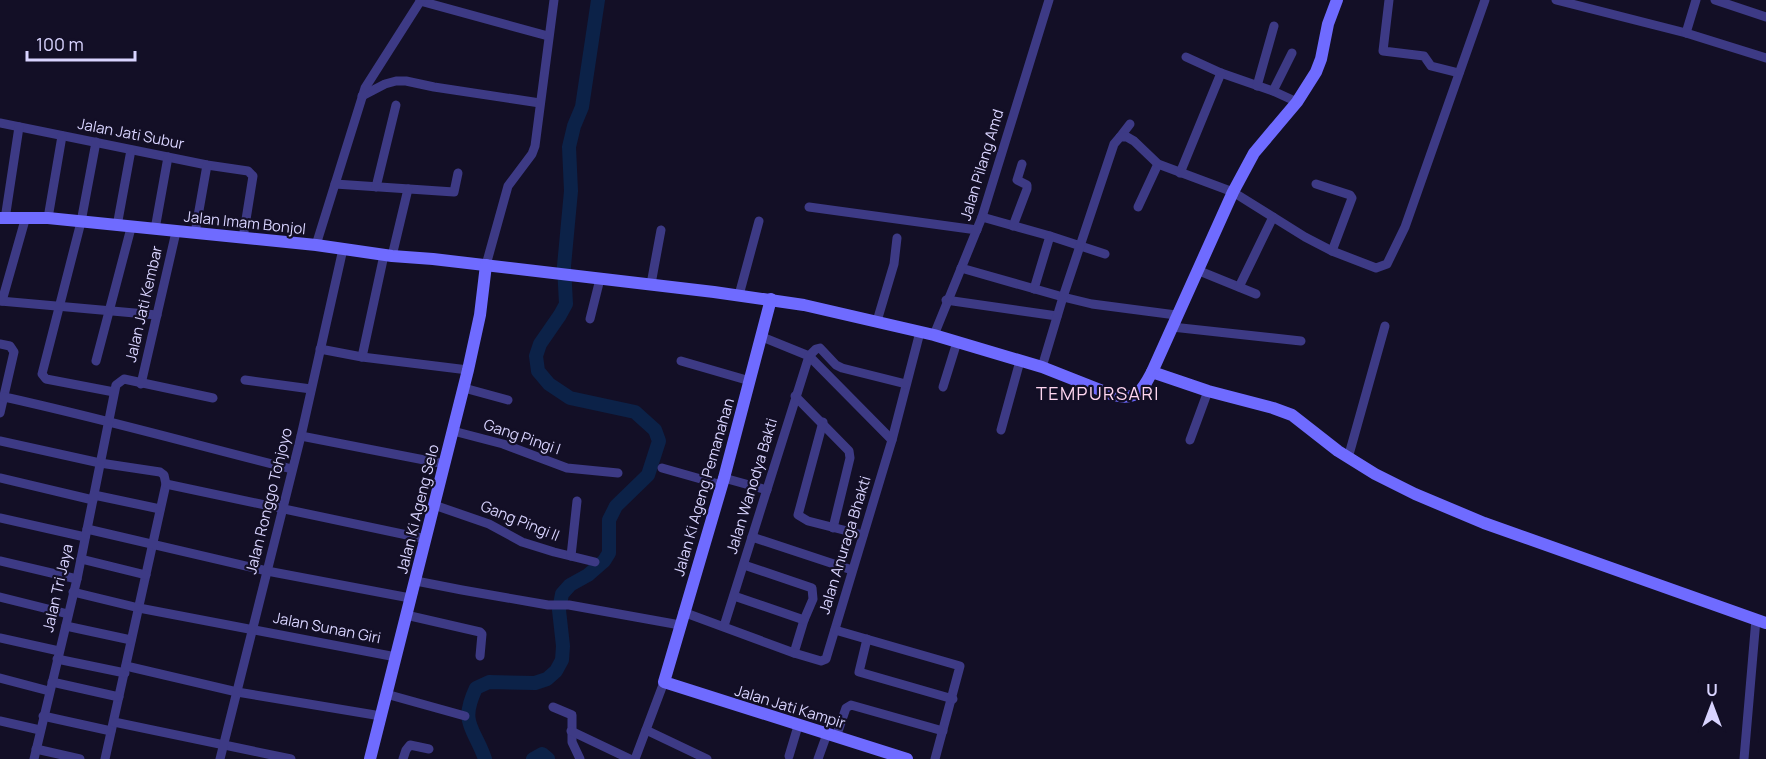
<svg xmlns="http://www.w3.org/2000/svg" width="1766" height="759" font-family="Manrope,sans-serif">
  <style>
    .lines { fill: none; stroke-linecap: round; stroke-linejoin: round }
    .river { stroke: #0c2248; stroke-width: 14 }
    .street { stroke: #3d3a85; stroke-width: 9 }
    .secondary { stroke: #6f6bff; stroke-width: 12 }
    .labels { text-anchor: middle; stroke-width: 4.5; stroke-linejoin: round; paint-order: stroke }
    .street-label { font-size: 15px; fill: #d9d4ff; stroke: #130f26 }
    .quarter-label { font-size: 18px; letter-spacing: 1.5px; fill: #ffd6f0; stroke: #130f26 }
  </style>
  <rect width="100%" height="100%" fill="#130f26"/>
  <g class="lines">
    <g class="river">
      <path d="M485 759C474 727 459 724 476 688L489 682 535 683 547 679 556 671 562 660 563 646 559 610 562 594 570 585 588 575 604 561 609 553V520L616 506 648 475 659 441 655 430 635 412 570 398 549 384 538 371 536 356 540 344 560 315 566 304 564 266 571 191 569 147 574 126 582 107 598 0"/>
      <polyline points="533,759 542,754 548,759"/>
    </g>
    <g class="street">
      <polyline points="1389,0 1383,51 1424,56 1431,66 1459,73"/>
      <polyline points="1556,0 1686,33 1766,58"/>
      <polyline points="1715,0 1766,17"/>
      <polyline points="420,1 548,36"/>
      <polyline points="1686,33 1696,0"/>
      <polyline points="1186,57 1221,73 1273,91 1297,102"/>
      <polyline points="1257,86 1274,26"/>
      <polyline points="1273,91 1292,53"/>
      <polyline points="362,96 385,84 396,81 406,81 434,87 540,103"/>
      <polyline points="0,123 207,165 248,171 253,176 243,238"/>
      <polyline points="1120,137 1130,124"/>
      <polyline points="96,142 81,222 42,374 46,379 114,392"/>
      <polyline points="1180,173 1221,73"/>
      <polyline points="335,184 454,192 458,173"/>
      <polyline points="1316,184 1350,195 1352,198 1332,251"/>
      <polyline points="376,187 396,105"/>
      <polyline points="809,207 977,230"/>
      <polyline points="1138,207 1158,164"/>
      <polyline points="982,217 1050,236"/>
      <polyline points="48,218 62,136"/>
      <polyline points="5,219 19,127"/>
      <polyline points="117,226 131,150"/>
      <polyline points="1013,226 1027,189 1027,185 1017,180 1022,164"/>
      <polyline points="155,229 168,157"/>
      <polyline points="195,233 207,165"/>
      <polyline points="316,245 365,88 421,0"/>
      <polyline points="392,256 408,189"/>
      <polyline points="486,265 508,186 532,154 535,146 554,0"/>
      <polyline points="961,268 1063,297 1092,304 1176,315"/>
      <polyline points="1197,270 1256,294"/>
      <polyline points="651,284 661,230"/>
      <polyline points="1239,287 1273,217"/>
      <polyline points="1034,289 1050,236 1105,254"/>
      <polyline points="739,295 759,221"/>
      <polyline points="946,300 1057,316"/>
      <polyline points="0,301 157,315"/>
      <polyline points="2,301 25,220"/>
      <polyline points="590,319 600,279"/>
      <polyline points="877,321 894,264 897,238"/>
      <polyline points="1172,327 1301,341"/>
      <polyline points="934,335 982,217 1049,0"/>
      <polyline points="762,337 809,356 892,440"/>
      <polyline points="0,344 10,346 14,352 0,413"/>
      <polyline points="320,349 362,357 468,370"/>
      <polyline points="362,357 384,255"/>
      <polyline points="96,361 131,228"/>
      <polyline points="681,361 750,381"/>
      <polyline points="1042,367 1063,297 1114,144 1120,137 1127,137 1134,141 1158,164 1233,192 1305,237 1332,251 1376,268 1387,264 1405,227 1485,0"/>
      <polyline points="245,380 311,389"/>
      <polyline points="141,384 176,232"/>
      <polyline points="943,387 957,342"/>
      <polyline points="464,388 508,400"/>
      <polyline points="795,396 849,451 850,458 833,528"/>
      <path d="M4 397C101 418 196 445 292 469"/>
      <polyline points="823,422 798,515 808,521 863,535"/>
      <polyline points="1001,430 1020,361"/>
      <polyline points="453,431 503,444 567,468 618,473"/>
      <polyline points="301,436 445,464"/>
      <polyline points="1190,440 1208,391"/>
      <polyline points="0,441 100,463 160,472 164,475 166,484 105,759"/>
      <polyline points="1348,458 1385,326"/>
      <polyline points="662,468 722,485"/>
      <polyline points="0,478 93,500"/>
      <polyline points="724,478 767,490"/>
      <polyline points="166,484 426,539"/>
      <polyline points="94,495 160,509"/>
      <polyline points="434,505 489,524 522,542 554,552 595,562"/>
      <polyline points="0,518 85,537"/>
      <polyline points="87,529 267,571 410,598"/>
      <polyline points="752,537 852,570"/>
      <polyline points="571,556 577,501"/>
      <polyline points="81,559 146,575"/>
      <polyline points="0,561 77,579"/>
      <polyline points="744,565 812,588 813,599 804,620 794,653"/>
      <polyline points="416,581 462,590 548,605 569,605 680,625"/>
      <polyline points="73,592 139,608 396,657"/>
      <polyline points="734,596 804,620"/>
      <polyline points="0,597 68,614"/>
      <polyline points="683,612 794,653 821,661 826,659 892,440 920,332"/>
      <polyline points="406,615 480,632 482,634 480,656"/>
      <polyline points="66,626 131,640"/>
      <polyline points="724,626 809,356 816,349 820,348 836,365 842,368 906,384"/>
      <polyline points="835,630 960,666 935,759"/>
      <polyline points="0,638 59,651"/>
      <polyline points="867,639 859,672 953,699"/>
      <polyline points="57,659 125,673"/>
      <polyline points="126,666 237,692 381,716"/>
      <polyline points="0,678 49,691"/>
      <polyline points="52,682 119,697"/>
      <polyline points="386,694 465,716"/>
      <polyline points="553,707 572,715 572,742 580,759"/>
      <polyline points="43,716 111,731"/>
      <polyline points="0,721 40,730"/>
      <polyline points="114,722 291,759"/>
      <polyline points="646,730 707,759"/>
      <polyline points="571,731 630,759"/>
      <polyline points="836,737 846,708 851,705 943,731"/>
      <polyline points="36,749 80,759"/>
      <polyline points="789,756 798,726"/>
      <polyline points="34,759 77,579 116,385 124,379 213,398"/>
      <polyline points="220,759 301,436 343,249"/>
      <polyline points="403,759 406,750 410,745 429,749"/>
      <polyline points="635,759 664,682"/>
      <polyline points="818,759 827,734"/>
      <polyline points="1744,759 1756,619"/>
    </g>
    <g class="secondary">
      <path d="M0 218H48L316 245 392 256 433 259 714 292 804 305 934 335 1042 367 1113 395C1137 401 1142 391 1152 372L1208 391 1273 408 1292 415 1338 451 1375 474 1415 494 1484 523 1766 623"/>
      <polyline points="771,299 724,478 664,682 907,759"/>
      <polyline points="1152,372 1233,192 1254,153 1297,102 1316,72 1321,59 1328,24 1337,0"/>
      <polyline points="370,759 468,370 480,315 486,265"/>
    </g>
  </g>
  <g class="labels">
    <g class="street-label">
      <text transform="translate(131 134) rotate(11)" y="5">Jalan Jati Subur</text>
      <text transform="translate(982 165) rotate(-73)" y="5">Jalan Pilang Amd</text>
      <text transform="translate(245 223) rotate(6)" y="5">Jalan Imam Bonjol</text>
      <text transform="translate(144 304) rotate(-77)" y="5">Jalan Jati Kembar</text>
      <text transform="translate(522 437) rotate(19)" y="5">Gang Pingi I</text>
      <text transform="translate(752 486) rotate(-73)" y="5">Jalan Wanodya Bakti</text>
      <text transform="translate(704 487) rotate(-74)" y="5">Jalan Ki Ageng Pemanahan</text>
      <text transform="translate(269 501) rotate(-76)" y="5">Jalan Ronggo Tohjoyo</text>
      <text transform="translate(418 509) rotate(-76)" y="5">Jalan Ki Ageng Selo</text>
      <text transform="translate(520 521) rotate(22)" y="5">Gang Pingi II</text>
      <text transform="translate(845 545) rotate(-73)" y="5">Jalan Anuraga Bhakti</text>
      <text transform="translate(58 588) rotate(-77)" y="5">Jalan Tri Jaya</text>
      <text transform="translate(327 628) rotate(11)" y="5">Jalan Sunan Giri</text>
      <text transform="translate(790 707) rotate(17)" y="5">Jalan Jati Kampir</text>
    </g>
    <g class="quarter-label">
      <text x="1098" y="400">TEMPURSARI</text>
    </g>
  </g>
  <g transform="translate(1712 705)" stroke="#130f26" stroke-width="4.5" paint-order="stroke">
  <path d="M0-4.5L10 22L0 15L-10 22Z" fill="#d9d4ff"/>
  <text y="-9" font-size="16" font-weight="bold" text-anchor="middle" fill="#d9d4ff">U</text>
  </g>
  <path d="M27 51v9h108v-9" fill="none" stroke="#d9d4ff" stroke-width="3"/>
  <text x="36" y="51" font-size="18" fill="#d9d4ff" stroke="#130f26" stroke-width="4.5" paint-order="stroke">100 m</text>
</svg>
